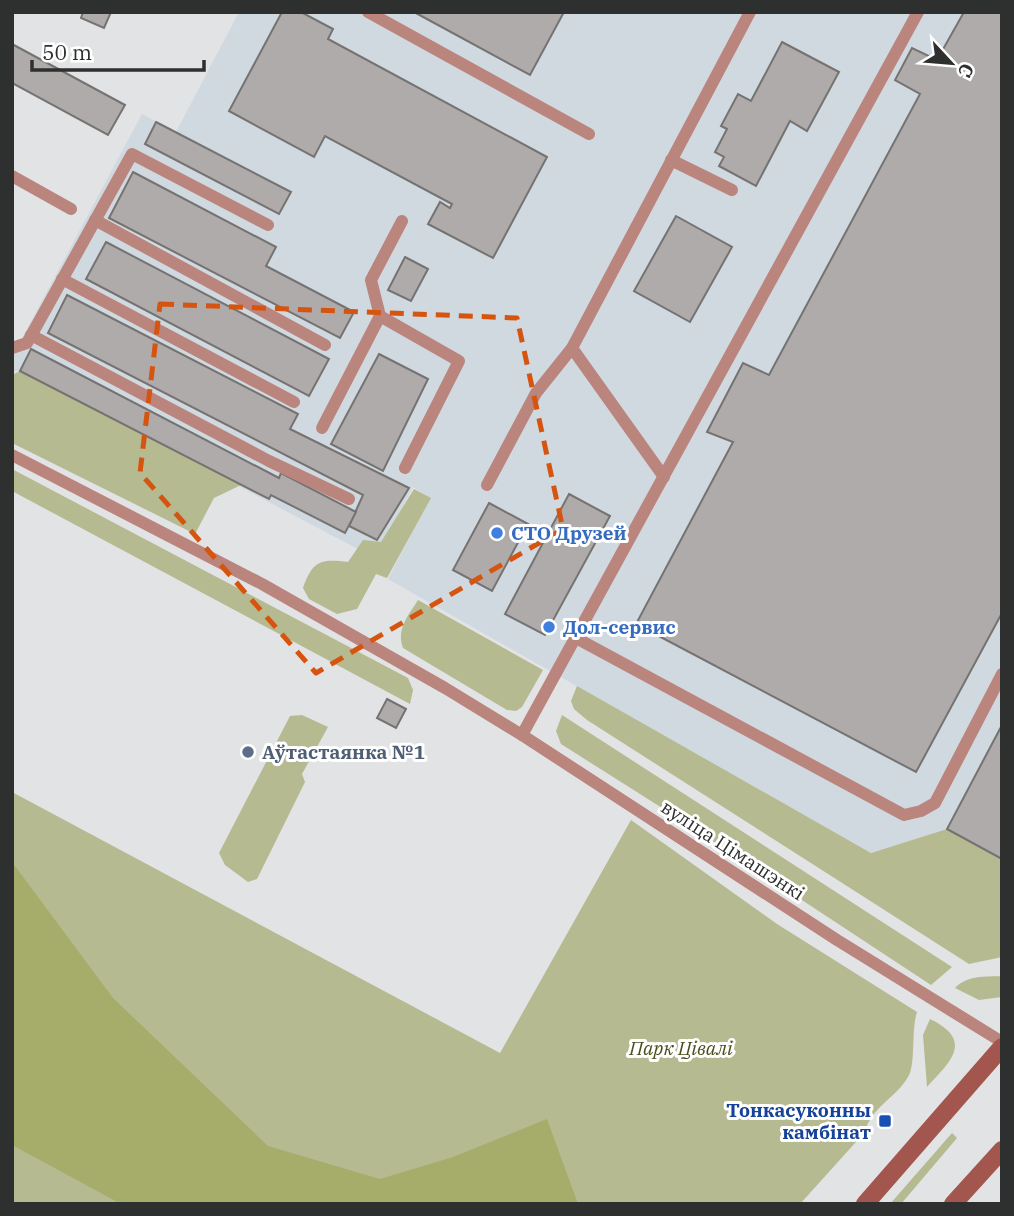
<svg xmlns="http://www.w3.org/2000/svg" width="1014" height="1216" font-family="'IBM Plex Serif',serif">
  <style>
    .built { fill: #d0d8e0 }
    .green { fill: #b5ba90 }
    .forest { fill: #a6ad6b }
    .building { fill: #aeabaa; stroke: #757371; stroke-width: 2 }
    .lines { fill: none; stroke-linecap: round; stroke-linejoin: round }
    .service { stroke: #ba857d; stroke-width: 12 }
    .secondary { stroke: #a2564d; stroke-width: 18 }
    .marked { fill: none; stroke: #d55510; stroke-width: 5; stroke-dasharray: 14 9; stroke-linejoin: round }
    .shop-dot { fill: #3f7fe0; stroke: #fff; stroke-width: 2.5 }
    .service-dot { fill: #5c6f8a; stroke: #fff; stroke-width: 2.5 }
    .transit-dot { fill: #1a4fb4; stroke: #fff; stroke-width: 2.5 }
    .labels { text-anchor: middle; stroke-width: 6; stroke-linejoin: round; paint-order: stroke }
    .shop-label { font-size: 19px; font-weight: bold; fill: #366cbe; stroke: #fff; text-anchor: start }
    .service-label { font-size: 19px; font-weight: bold; fill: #4e5e75; stroke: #fff; text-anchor: start }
    .street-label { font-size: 19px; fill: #2e2f2f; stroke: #fff }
    .park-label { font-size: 19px; font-style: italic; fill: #4a4e1c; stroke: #fff }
    .transit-label { font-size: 19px; font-weight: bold; fill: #164399; stroke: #fff; text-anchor: end }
  </style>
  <rect width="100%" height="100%" fill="#e1e3e5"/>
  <polygon class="built" points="239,12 1002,12 1002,859 947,829 871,853 388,579 430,498 413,487 375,558 20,371 12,371 12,357 142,114 176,132"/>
  <g class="green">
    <polygon points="20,371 241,485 214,498 195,534 12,443 12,375"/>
    <polygon points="12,469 408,678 413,690 410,704 12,491"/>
    <path d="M414 489 431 498 387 578 376 574 357 609 337 614 309 599 303 588C313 560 321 559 348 562L363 540 381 542Z"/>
    <path d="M418 600 543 670 522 707 516 711 507 710 403 648C396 629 408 616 418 600Z"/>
    <polygon points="577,686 871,853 947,829 1002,859 1002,957 969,964 587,720 574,709 571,701"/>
    <polygon points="302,715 328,727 302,774 305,782 257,879 248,882 225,865 219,853 290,716"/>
    <polygon points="562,715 952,967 931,985 670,813 561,744 556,731"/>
    <path d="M12 792 500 1053 631 820 777 924 917 1012C911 1029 916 1065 908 1077 896 1098 871 1107 865 1132L800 1204H12Z"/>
    <path d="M1002 976V997L979 1000 955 988C967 975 985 977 1002 976Z"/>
    <path d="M930 1019C975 1041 950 1062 927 1087L923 1035Z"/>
    <polygon points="952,1133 957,1138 901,1204 890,1204"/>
  </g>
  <polygon class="forest" points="12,862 113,998 268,1146 380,1179 453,1157 547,1119 578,1204 121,1204 14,1146 12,1145"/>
  <g class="building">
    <polygon points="83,12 111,12 104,28 81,18"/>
    <polygon points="282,12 301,12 333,29 328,39 547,157 493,258 428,224 440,202 450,208 452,204 325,136 314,157 229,111"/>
    <polygon points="414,12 564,12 530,75"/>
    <polygon points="964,12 1002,12 1002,613 916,772 636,624 733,442 707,432 743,363 769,375 920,94 895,80 912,48 937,60"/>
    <polygon points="782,42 839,72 807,131 790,121 756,186 719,166 724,157 715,152 727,129 721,126 738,94 751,101"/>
    <polygon points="12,44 125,105 108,135 12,83"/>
    <polygon points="156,122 291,192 279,214 145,144"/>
    <polygon points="133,172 276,247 266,266 354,312 340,338 109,218"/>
    <polygon points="676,216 732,247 690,322 634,291"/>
    <polygon points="106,242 329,359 309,396 86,279"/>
    <polygon points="405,257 428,269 411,301 388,290"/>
    <polygon points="67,295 298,414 290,429 409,488 377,540 349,526 363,495 48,333"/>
    <polygon points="31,349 279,478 281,473 356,512 345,533 271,495 269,499 20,371"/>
    <polygon points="379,354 428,379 383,471 331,444"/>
    <polygon points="569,494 610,516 545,635 505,614"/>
    <polygon points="489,503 528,524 492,591 453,570"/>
    <polygon points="387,699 406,709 396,728 377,718"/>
    <polygon points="1002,725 1002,859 947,829"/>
  </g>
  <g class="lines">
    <g class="service">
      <polyline points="368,12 589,134"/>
      <polyline points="671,160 732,190"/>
      <polyline points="12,176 71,209"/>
      <polyline points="95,220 325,345"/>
      <polyline points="402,221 371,280 380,316 459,361 405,468"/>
      <polyline points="62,279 294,402"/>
      <polyline points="31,335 269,461 349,499"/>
      <polyline points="12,348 27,343 132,154 268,225"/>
      <polyline points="322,428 380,316"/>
      <polyline points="12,455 262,584 445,688 522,735 837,940 1002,1042"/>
      <polyline points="664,477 572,348 750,12"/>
      <polyline points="487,485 536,393 572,348"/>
      <polyline points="576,638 904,815 921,811 935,803 1002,674"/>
      <polyline points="522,735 918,12"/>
    </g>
    <g class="secondary">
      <polyline points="865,1204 1002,1047"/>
      <polyline points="953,1204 1002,1150"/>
    </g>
  </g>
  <path class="marked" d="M160 304 517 318 563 529 316 673 140 473Z"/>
  <g class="shop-dot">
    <circle cx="497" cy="533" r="7"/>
    <circle cx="549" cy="627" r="7"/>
  </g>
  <circle class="service-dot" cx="248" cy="752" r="7"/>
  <rect class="transit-dot" x="878" y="1114" width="14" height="14" rx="3.5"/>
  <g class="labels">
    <g class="shop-label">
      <text x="511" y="540">СТО Друзей</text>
      <text x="563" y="634">Дол-сервис</text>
    </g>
    <g class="service-label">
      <text x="262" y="759">Аўтастаянка №1</text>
    </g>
    <g class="street-label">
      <text transform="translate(733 850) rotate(33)" y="7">вуліца Цімашэнкі</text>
    </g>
    <g class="park-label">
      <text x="681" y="1055">Парк Цівалі</text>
    </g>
    <g class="transit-label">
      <text x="871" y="1117">Тонкасуконны<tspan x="871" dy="22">камбінат</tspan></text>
    </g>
  </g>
  <rect width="1014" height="1216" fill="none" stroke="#2e2f2f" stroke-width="28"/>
  <g transform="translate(951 63) rotate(116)" stroke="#ffffff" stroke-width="5" paint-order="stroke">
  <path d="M0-5L12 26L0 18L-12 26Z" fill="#2e2f2f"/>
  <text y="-10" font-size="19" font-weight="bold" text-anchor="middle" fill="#2e2f2f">С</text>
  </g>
  <path d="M32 60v10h172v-10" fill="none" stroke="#2e2f2f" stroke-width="3.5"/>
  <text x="42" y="60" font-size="21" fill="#2e2f2f" stroke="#ffffff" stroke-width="5" paint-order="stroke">50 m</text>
</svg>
